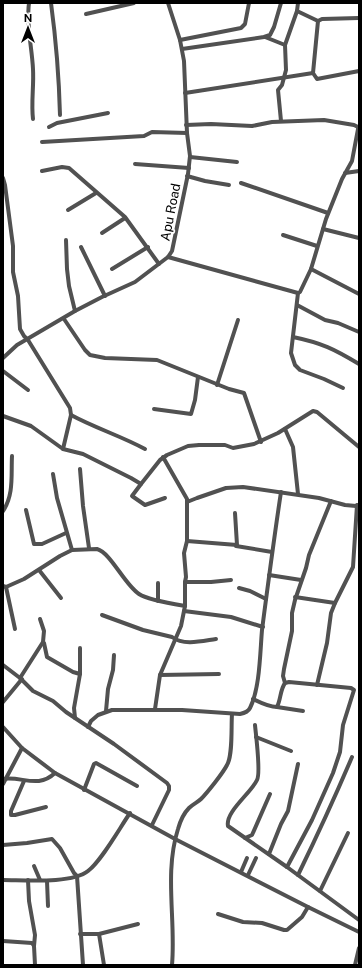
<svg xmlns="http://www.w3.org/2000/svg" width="362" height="968" font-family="'Public Sans',sans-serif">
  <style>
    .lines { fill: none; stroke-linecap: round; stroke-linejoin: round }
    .minor { stroke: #515151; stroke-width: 4 }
    .labels { text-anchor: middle; stroke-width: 3.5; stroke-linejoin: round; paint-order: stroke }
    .street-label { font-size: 13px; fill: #000; stroke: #fff }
  </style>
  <rect width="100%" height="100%" fill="#fff"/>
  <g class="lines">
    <g class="minor">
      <path d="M29 3C26 25 32 47 33 69 34 86 31 103 33 119"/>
      <path d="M51 3C56 40 59 77 60 115"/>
      <polyline points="297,11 318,21"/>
      <polyline points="86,14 134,3"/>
      <polyline points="359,18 322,19 318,21 313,73 317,79 359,71"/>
      <polyline points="265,37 285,45"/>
      <polyline points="180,40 241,28 245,24 249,3"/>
      <polyline points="182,49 264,37 270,35 274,27 281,3"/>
      <polyline points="185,93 313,73"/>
      <polyline points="281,121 278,90 282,85 286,70 285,45 297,11 298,3"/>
      <polyline points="49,127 57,123 108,113"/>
      <polyline points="42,142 144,136 152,132 187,133"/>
      <polyline points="190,157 237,162"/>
      <polyline points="135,164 189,168"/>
      <polyline points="42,171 62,167 69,168 125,217 159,264"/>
      <polyline points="345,173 359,171"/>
      <polyline points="187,176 205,181 229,185"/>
      <polyline points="3,178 5,185 13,246 13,272 18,296 20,329 24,336 28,340 70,408 71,415 63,449"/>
      <polyline points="241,183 328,213"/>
      <polyline points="68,210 96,193"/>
      <polyline points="323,229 359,238"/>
      <polyline points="102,233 125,218"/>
      <polyline points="283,235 317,246"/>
      <polyline points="66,240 67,269 69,286 75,311"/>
      <polyline points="81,247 105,296"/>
      <polyline points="168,257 298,293 300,292 311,269 326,219 342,179 352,161 358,129 358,127 354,125 324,120 272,122 252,126 211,124 186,125"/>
      <polyline points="112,269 148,247"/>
      <polyline points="311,269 359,294"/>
      <polyline points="298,293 291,353 295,365 300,370 324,379 343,388"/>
      <polyline points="297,305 325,320 338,323 359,332"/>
      <polyline points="64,319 85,350 90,355 105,358 157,360 229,389 244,393 261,442"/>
      <path d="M293 337C322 343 334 349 359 364"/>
      <polyline points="3,358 17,345 75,311 102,297 135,282 168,257 172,251 188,174 190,156 187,133 184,61 180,40 168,3"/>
      <polyline points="3,371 28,390"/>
      <polyline points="217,385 238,320"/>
      <polyline points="154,409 191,414 195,400 198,377"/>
      <path d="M71 415C95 428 121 436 145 449"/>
      <polyline points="3,416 31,426 63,449 83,454 131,478 141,484 160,460 167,455 188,446 199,445 225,445 233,448 254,444 278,433 313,411 317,412 359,447"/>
      <polyline points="285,429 293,447 298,494"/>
      <polyline points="163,457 187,499 187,541 184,553 186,577 185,582 185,606"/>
      <polyline points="80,469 83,506 89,548"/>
      <polyline points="53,474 57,498 72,550"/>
      <polyline points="141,484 132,496 145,505 165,498"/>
      <polyline points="187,502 197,498 226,488 243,487 319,498 345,505 356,506 358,505"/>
      <polyline points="26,510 34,544 42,544 66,533"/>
      <path d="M3 511C14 495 11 475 12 456"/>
      <polyline points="187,541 237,545 235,513"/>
      <polyline points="236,546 272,552"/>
      <polyline points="39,570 61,598"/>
      <polyline points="269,575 301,580"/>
      <polyline points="185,582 211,582 231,580"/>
      <polyline points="158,583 158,601"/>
      <path d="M3 586 6 587 24 579 60 556 72 550 97 549C111 553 124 584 139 594 148 600 173 604 185 606L184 611"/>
      <polyline points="6,587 15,629"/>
      <polyline points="239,588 250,591 266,599"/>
      <polyline points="295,597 335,603"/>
      <path d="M102 615 143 630 172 637C184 646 202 641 216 639"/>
      <polyline points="44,643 47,657 73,672 80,674"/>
      <polyline points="3,665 20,678 33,691 53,701 66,712 114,744 167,783 169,786 169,790 152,825"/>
      <polyline points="160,675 219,674"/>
      <polyline points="20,678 43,642 44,631 40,619"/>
      <polyline points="285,683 283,676 284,669 292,631 292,613 295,600 306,568 309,555 331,501"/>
      <polyline points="317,685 327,643 331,613 335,603 353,567 357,505"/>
      <path d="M253 699C261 703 269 707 277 707 281 699 280 690 285 683L289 682 351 688 354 690 343 725 340 752 333 773 312 820 287 867"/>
      <polyline points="3,702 22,679"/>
      <polyline points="277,707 303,711"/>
      <polyline points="155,709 160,675 181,626 184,611 231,617 263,627"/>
      <polyline points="106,711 108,689 113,670 114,655"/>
      <polyline points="75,718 74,708 80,674 80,648"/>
      <path d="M255 725C256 736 261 773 257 780 251 793 225 812 228 826L287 867 359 920"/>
      <polyline points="3,727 22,748 55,773 175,839 308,907 359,932"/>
      <path d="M88 727 91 721 98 715 112 710H182L240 714C245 713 248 712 250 708 260 688 260 653 262 630 268 584 274 538 281 492"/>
      <polyline points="256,737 291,751"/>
      <path d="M3 779C22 776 38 789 55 773"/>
      <polyline points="24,781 11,811 11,815 15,815 46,807"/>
      <polyline points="3,784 22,748"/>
      <polyline points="84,790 94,764 96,763 137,786"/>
      <polyline points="245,838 252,835 270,794"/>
      <polyline points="3,845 27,843 52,839 60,848 74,873 77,876 83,965"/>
      <polyline points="269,854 281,824 288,811 298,764"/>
      <polyline points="34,866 40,880"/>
      <polyline points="241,872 247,858"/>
      <polyline points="248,875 256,858"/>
      <path d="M298 875C317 836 335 797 352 757"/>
      <path d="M3 880C24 880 72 884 88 871 102 860 119 829 130 813"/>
      <polyline points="28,880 29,901 35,935 34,946"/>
      <polyline points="47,881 48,906"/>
      <polyline points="320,891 348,833"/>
      <polyline points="218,914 243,922 262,923 284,930 287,930 302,917 308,907"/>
      <polyline points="80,934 99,934 138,924"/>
      <polyline points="99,934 104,965"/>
      <polyline points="3,941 32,943 34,946 35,965"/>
      <path d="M172 965C176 920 164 873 178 829 180 822 184 813 189 808 193 804 198 802 201 799 207 793 223 773 227 765 233 755 231 726 232 714"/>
      <polyline points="355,965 359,948"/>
    </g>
  </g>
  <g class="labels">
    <g class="street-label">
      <text transform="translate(170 212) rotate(-79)" y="5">Apu Road</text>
    </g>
  </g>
  <rect width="362" height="968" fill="none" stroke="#000000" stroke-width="8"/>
  <g transform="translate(28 28)" stroke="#ffffff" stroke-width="3" paint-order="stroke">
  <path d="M0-3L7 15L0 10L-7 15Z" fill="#000000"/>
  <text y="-6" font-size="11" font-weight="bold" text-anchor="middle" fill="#000000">N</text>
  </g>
</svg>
